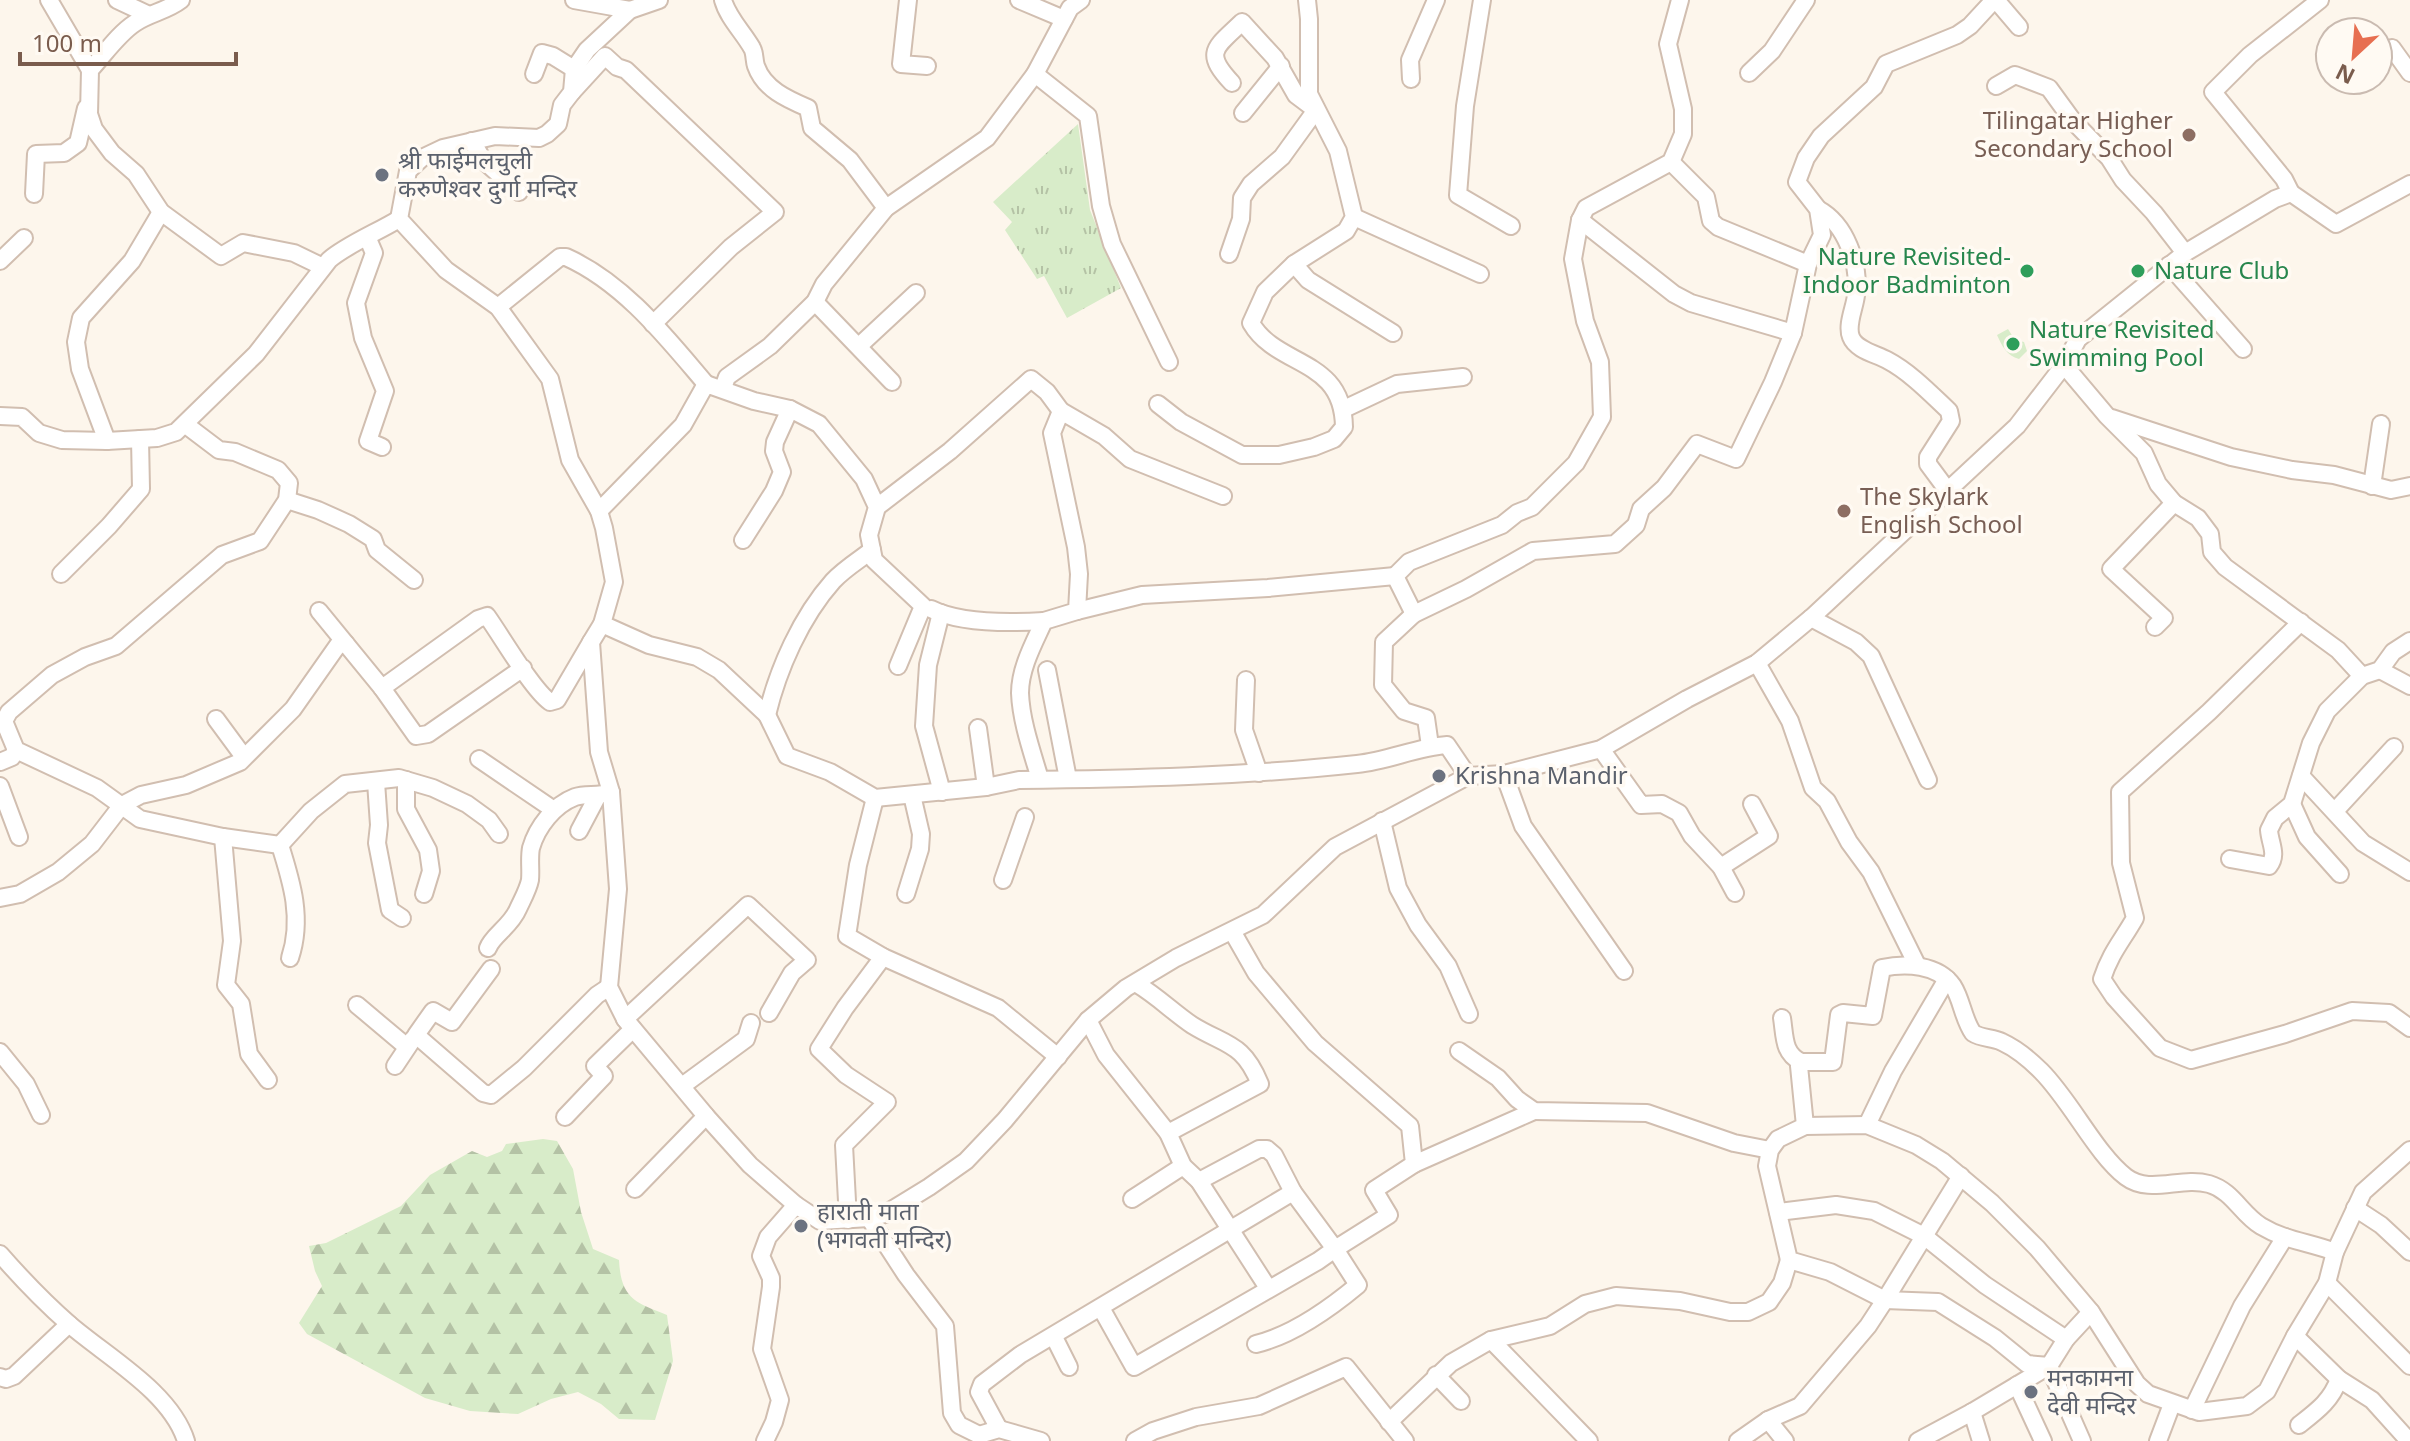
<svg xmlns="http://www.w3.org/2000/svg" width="2410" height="1441" font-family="'Noto Sans','Noto Sans Devanagari',sans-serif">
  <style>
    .grass { fill: url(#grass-tufts) }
    .forest { fill: url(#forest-firs) }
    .garden { fill: #d8ecc9 }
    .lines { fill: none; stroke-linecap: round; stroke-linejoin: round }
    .minor-casing { stroke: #d1beb0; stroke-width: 20 }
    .minor { stroke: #fff; stroke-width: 16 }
    .education-dot { fill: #8d6e63; stroke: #fffaf3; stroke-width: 3 }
    .worship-dot { fill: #6b7280; stroke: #fffaf3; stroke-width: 3 }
    .leisure-dot { fill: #2e9e5b; stroke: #fffaf3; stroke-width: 3 }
    .labels { text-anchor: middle; stroke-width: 7; stroke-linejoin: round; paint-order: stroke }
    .education-label { font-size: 24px; fill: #785e54; stroke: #fffaf3; text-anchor: end }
    .worship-label { font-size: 24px; fill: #5b616d; stroke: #fffaf3; text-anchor: start }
    .leisure-label { font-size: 24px; fill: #27864d; stroke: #fffaf3; text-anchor: start }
  </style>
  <defs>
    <pattern id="grass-tufts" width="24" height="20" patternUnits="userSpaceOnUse" patternTransform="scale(2)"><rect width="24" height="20" fill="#d8ecc9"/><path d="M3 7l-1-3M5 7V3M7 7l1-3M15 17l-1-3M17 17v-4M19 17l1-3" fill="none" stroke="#b4c2a5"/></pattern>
    <pattern id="forest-firs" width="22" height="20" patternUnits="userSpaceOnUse" patternTransform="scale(2)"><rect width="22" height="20" fill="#d8ecc9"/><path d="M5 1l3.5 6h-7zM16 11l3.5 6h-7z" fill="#b4c2a5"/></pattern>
  </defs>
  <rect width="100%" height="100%" fill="#fdf6ec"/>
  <polygon class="grass" points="1078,124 1090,210 1121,288 1067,318 1044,276 1037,279 1005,230 1012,222 993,202"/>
  <path class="forest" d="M543 1139 557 1141 573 1169 581 1212 593 1249 619 1260C621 1298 634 1302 667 1315L673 1361 655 1420 619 1419 601 1404 578 1392 551 1399 518 1414 470 1411 425 1398 307 1334 299 1323 322 1286 315 1271 309 1246 326 1243 401 1206 430 1175 472 1151 487 1157 502 1151 506 1144Z"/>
  <path class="garden" d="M2008 329 2015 340 2024 342 2027 351 2019 359C2007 356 2002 346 1997 335Z"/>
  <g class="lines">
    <g class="minor-casing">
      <g id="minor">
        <polyline points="49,0 90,70"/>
        <polyline points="117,0 149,15"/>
        <path d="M181 0C167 11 150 13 135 23 118 34 104 55 90 70L89 114 94 129 112 153 136 174 161 212 221 256 243 243 294 253 323 267"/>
        <polyline points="574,0 630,10"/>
        <polyline points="659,0 630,10 587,50 574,69 572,92 562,105 558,124 547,134 539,138 495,136 443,148 422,158 408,171 399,219 446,270 498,307 550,379 570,460 599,511 604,528 614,582 602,624 591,642 599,752 611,792 618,889 609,987 625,1019 706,1116 750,1165 796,1205 820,1221 869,1218 885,1214 929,1187 966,1161 1005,1120 1088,1020 1126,988 1176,958 1263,915 1335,847 1468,776 1504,774 1601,749 1687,699 1757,663 1811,618 2017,426 2064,365 2078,339 2185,253 2275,199 2291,193 2336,224 2410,184"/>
        <path d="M723 0C728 18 743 32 752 48 755 53 754 60 756 66 764 89 787 99 808 108L812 128 850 160 886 208"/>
        <polyline points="908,0 901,64 927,66"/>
        <polyline points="1019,0 1064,19"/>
        <polyline points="1307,0 1309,19 1309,94 1338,151 1354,217 1346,231 1294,264 1308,280 1393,333"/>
        <polyline points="1482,0 1465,106 1458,195 1511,226"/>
        <polyline points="1996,0 2019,27"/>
        <polyline points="2392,48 2410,73"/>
        <polyline points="1749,73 1772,51 1806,0"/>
        <polyline points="534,74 542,53 553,56 574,69"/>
        <polyline points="1035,74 1088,116 1101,206 1112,244 1169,362"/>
        <polyline points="1411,79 1410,60 1436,0"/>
        <polyline points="1996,86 2015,75 2049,88 2073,121 2109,158 2123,180 2154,213 2185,253"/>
        <polyline points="572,92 605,56 617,67 626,70 775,212 731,247 653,324"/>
        <polyline points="1243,113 1281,66"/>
        <polyline points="472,141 483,160 519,192"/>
        <polyline points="1671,162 1706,197 1711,221 1718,227 1808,264"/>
        <polyline points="2291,193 2284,179 2213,92 2250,55 2320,0"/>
        <polyline points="34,194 36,154 64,153 78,143 86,108"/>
        <path d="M1818 209C1846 224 1860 264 1856 295 1855 307 1846 325 1851 337 1856 350 1876 354 1887 360 1910 372 1931 394 1949 411L1951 421 1928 457V464L1948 491"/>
        <polyline points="1354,217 1480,274"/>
        <polyline points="1580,220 1674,294 1691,303 1793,333"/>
        <polyline points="368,239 374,253 356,303 363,338 385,391 368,441 382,447"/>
        <path d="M1229 254 1241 219 1242 198 1251 184 1282 157 1316 110 1296 95 1275 58 1242 22C1215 48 1203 52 1232 83"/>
        <polyline points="0,261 24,238"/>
        <polyline points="2169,265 2243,349"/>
        <polyline points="815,302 892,382"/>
        <path d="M498 307 560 257H566C624 283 666 337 706 384"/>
        <polyline points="859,346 916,293"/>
        <polyline points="2064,365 2107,416 2144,453 2158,484 2174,503 2198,518 2210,534 2212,552 2225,567 2338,650 2362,676"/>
        <polyline points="723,388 727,377 770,346 815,302 824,284 886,208 987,138 1035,74 1070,8 1081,0"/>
        <path d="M1158 404 1181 422 1242 455H1279L1314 447 1334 439 1344 427C1343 357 1277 368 1251 323L1265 292 1294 264"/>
        <polyline points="1344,409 1397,384 1463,377"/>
        <path d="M0 416 22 417 39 433 62 440 107 441 157 438 176 432 256 354 329 260C346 245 378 232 399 219"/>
        <polyline points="2112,418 2231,457 2292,470 2334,475 2391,490 2410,486"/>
        <polyline points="186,425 219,450 235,452 278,470 289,483 287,500 260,541 222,555 116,646 85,657 52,675 9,712 4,721 16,750 97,788 140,819 223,837 232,941 226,985 241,1004 249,1054 268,1080"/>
        <polyline points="107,441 80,369 76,342 81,318 132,261 161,212"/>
        <polyline points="2372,486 2381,424"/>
        <polyline points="287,500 318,510 349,524 373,539 377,550 414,580"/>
        <polyline points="877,507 950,451 1031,379 1047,392 1061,411"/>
        <polyline points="599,511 683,425 706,384 754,401 790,409 819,424 864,479 877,507 869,535 874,560 923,606 898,666"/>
        <polyline points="743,540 774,491 782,472 774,451 775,442 790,409"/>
        <polyline points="61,574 109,526 141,489 140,439"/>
        <path d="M931 609C961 624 1011 623 1044 621"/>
        <polyline points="319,611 346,644"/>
        <polyline points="1077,611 1142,595 1268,588 1395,576"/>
        <polyline points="941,613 928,665 924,726 942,792"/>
        <polyline points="1414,614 1395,576 1409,562 1502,525 1517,513 1532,507 1576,463 1602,417 1600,362 1585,321 1573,259 1580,220 1586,208 1671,162 1683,134 1683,109 1668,44 1680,0"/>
        <polyline points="1811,618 1856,642 1871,656 1928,780"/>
        <path d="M2301 622 2209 712 2120 792 2121 863 2135 918C2122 941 2111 952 2102 979L2114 997 2160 1048 2191 1060 2285 1034 2352 1011 2389 1013 2410 1028"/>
        <path d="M602 624 649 645 697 657 719 670 767 715 787 756 830 772 875 798 986 787 1019 780C1132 779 1245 776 1357 764 1388 761 1417 747 1447 745L1468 776"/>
        <polyline points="2155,627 2164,618 2111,569 2174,503"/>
        <polyline points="1757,663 1790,721 1813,788 1827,801 1849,842 1871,872 1917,965"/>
        <path d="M523 668 428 734 416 736 382 688 478 619 487 616C502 637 532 689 550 702L557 700 591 642"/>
        <polyline points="1047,670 1068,779"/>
        <polyline points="2380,670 2410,686"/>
        <polyline points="1246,680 1244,730 1259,773"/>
        <path d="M767 715C778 669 801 617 833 581 844 569 859 560 872 550"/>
        <polyline points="216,719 244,757"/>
        <polyline points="978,728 986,787"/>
        <polyline points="1430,746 1426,718 1404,711 1383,685 1384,642 1414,614 1466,589 1533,551 1615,544 1636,525 1641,509 1664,488 1697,444 1736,459 1773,382 1793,333 1808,264 1822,235 1818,209 1797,182 1806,158 1821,136 1874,87 1886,64 1957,35 1970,26 1994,0"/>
        <polyline points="1601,749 1641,805 1662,804 1679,813 1692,836 1721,867 1735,893"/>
        <polyline points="479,759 554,810"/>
        <polyline points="0,762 12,757 16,750"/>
        <polyline points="1504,774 1523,826 1624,971"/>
        <polyline points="2301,776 2363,843 2410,872"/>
        <path d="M1040 779C1032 752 1021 721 1020 693 1020 668 1034 643 1044 621L1077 611 1079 574 1076 547 1052 433 1061 411 1104 436 1130 459 1223 496"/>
        <polyline points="406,780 406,809 428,850 431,871 424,894"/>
        <polyline points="376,782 379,825 377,843 390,910 402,918"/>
        <polyline points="0,786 19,837"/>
        <polyline points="875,798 858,865 847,936 883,957 998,1008 1058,1057"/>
        <polyline points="2292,804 2307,837 2340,874"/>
        <polyline points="2335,811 2394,747"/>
        <polyline points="1382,821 1398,888 1418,925 1448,966 1469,1014"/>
        <polyline points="579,831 597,797"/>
        <polyline points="223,837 280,845 311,811 345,784 399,778 433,788 467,804 489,820 499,834"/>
        <path d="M280 845C292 883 303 919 290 958"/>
        <path d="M2230 859 2269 866C2278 854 2270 844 2269 830L2275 818 2292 804 2311 743 2327 711 2362 676 2380 670 2393 652 2410 641"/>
        <polyline points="1721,867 1769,836 1752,804"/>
        <polyline points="1003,880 1025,817"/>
        <polyline points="906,894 920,849 921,834 912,795"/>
        <polyline points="0,898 20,894 58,872 92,844 122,805 141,795 186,785 240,762 293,709 338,645 346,644 382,688"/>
        <path d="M1232 931 1256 973 1315 1043 1410 1126 1414 1164 1374 1190 1389 1215 1335 1249 1358 1285C1328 1310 1293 1335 1256 1344"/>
        <path d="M488 948C492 936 511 926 518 909 522 900 528 890 530 880 531 870 529 858 531 848 537 827 554 805 575 797 586 793 598 797 611 792"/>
        <polyline points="491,969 452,1022 433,1011 416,1035 483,1093 491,1095 524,1068 597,995 609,987"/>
        <path d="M1137 984C1157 996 1173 1012 1192 1025 1226 1046 1243 1042 1260 1084L1168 1133"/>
        <polyline points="357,1005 407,1047"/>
        <path d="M1782 1018C1785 1037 1783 1053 1801 1062"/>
        <polyline points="625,1019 748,905 807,960 792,973 769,1013"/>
        <polyline points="1088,1020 1106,1055 1168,1133 1183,1166 1199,1181 1268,1288"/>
        <polyline points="1459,1051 1498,1078 1517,1099 1534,1111 1647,1113 1734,1143 1770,1150"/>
        <polyline points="0,1052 26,1084 41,1115"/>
        <polyline points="395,1066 413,1039"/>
        <polyline points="682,1086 746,1039 751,1023"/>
        <polyline points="565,1117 604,1076 595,1066 633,1029"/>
        <polyline points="1867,1125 1893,1071 1947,979"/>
        <polyline points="1805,1126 1867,1125 1916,1145 1942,1161 1992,1203 2037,1248 2091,1312 2137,1384 2148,1394 2199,1412 2247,1406 2267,1391 2295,1336 2327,1283 2335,1252"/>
        <polyline points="1414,1164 1534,1111"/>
        <polyline points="1199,1181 1259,1149 1267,1149 1274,1155 1293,1192"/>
        <polyline points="635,1189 706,1116"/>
        <polyline points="1132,1199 1183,1166"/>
        <polyline points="2355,1208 2381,1225 2410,1252"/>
        <polyline points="1778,1212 1836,1205 1874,1211 1924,1236 1985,1285 2066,1339"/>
        <polyline points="869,1218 906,1275 945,1326 952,1413 959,1425 979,1435 999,1429 1041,1441"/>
        <polyline points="848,1220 844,1145 887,1102 846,1075 819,1049 845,1008 883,957"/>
        <path d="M0 1254C21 1278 45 1303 69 1324 107 1357 171 1392 186 1441"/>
        <polyline points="2327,1283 2410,1366"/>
        <polyline points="1885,1300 1938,1302 1995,1338 2027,1364 2049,1366 2082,1441"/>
        <polyline points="1885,1300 1961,1176"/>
        <polyline points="2295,1336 2339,1379 2372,1400 2409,1441"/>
        <polyline points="1054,1337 1069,1367"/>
        <polyline points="1491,1340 1589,1441"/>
        <polyline points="1436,1375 1461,1401"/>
        <polyline points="0,1377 6,1379 14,1376 69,1324"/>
        <polyline points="2017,1385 2043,1441"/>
        <polyline points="2192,1410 2242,1306 2285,1237"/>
        <polyline points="1972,1412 1981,1441"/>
        <polyline points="1768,1420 1785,1441"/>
        <polyline points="1389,1422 1451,1363 1491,1340 1550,1326 1585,1304 1616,1296 1680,1301 1730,1312 1748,1312 1769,1302 1782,1283 1789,1260"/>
        <path d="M2299 1425C2317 1411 2331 1401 2339 1379"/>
        <polyline points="999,1429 979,1392 982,1384 1020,1355 1293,1192 1335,1249 1318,1261 1134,1367 1101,1308"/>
        <polyline points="765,1441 774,1422 780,1400 762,1349 771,1287 771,1278 761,1256 768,1237 796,1205"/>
        <polyline points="1135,1441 1153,1431 1196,1417 1259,1406 1346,1367 1405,1441"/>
        <path d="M1738 1441 1768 1420 1800 1406 1868 1326 1885 1300 1830 1272 1789 1260 1767 1166 1770 1150 1778 1139 1805 1126 1799 1066 1801 1062H1833L1839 1015 1843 1013 1873 1016 1882 968C1905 963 1938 964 1953 986 1962 1000 1963 1019 1973 1033 1982 1039 1993 1037 2002 1042 2015 1048 2031 1061 2041 1071 2071 1101 2096 1154 2126 1177 2150 1195 2181 1176 2209 1184 2233 1191 2241 1214 2261 1226 2286 1241 2309 1242 2335 1252L2363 1192 2410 1150"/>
        <polyline points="1918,1441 1972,1412 2049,1366 2066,1339 2091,1312"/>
        <polyline points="2158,1441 2172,1404"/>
      </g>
    </g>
    <use href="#minor" class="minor"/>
  </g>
  <g class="education-dot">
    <circle cx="2189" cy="135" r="8"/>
    <circle cx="1844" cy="511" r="8"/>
  </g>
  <g class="worship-dot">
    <circle cx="382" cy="175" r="8"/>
    <circle cx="1439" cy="776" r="8"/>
    <circle cx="801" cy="1226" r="8"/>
    <circle cx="2031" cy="1392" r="8"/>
  </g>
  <g class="leisure-dot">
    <circle cx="2027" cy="271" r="8"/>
    <circle cx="2138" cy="271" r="8"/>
    <circle cx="2013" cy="344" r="8"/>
  </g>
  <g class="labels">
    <g class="education-label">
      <text x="2173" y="129">Tilingatar Higher<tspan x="2173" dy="28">Secondary School</tspan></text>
      <text x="1860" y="505" text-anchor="start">The Skylark<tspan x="1860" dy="28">English School</tspan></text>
    </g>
    <g class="worship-label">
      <text x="398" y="169">श्री फाईमलचुली<tspan x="398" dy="28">करुणेश्वर दुर्गा मन्दिर</tspan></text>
      <text x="1455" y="784">Krishna Mandir</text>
      <text x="817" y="1220">हाराती माता<tspan x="817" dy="28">(भगवती मन्दिर)</tspan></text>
      <text x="2047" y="1386">मनकामना<tspan x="2047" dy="28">देवी मन्दिर</tspan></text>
    </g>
    <g class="leisure-label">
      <text x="2011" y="265" text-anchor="end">Nature Revisited-<tspan x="2011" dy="28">Indoor Badminton</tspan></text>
      <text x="2154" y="279">Nature Club</text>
      <text x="2029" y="338">Nature Revisited<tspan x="2029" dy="28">Swimming Pool</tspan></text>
    </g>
  </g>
  <g transform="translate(2354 56) rotate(206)"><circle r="38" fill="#fffaf3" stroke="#cabbb1" stroke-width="2"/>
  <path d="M0-6L14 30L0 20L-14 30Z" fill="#e76f51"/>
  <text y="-12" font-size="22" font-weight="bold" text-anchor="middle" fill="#7a5c4d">N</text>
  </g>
  <path d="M20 52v12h216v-12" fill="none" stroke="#7a5c4d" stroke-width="4"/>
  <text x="32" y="52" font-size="24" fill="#7a5c4d" stroke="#fffaf3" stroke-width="6" paint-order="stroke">100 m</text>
</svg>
